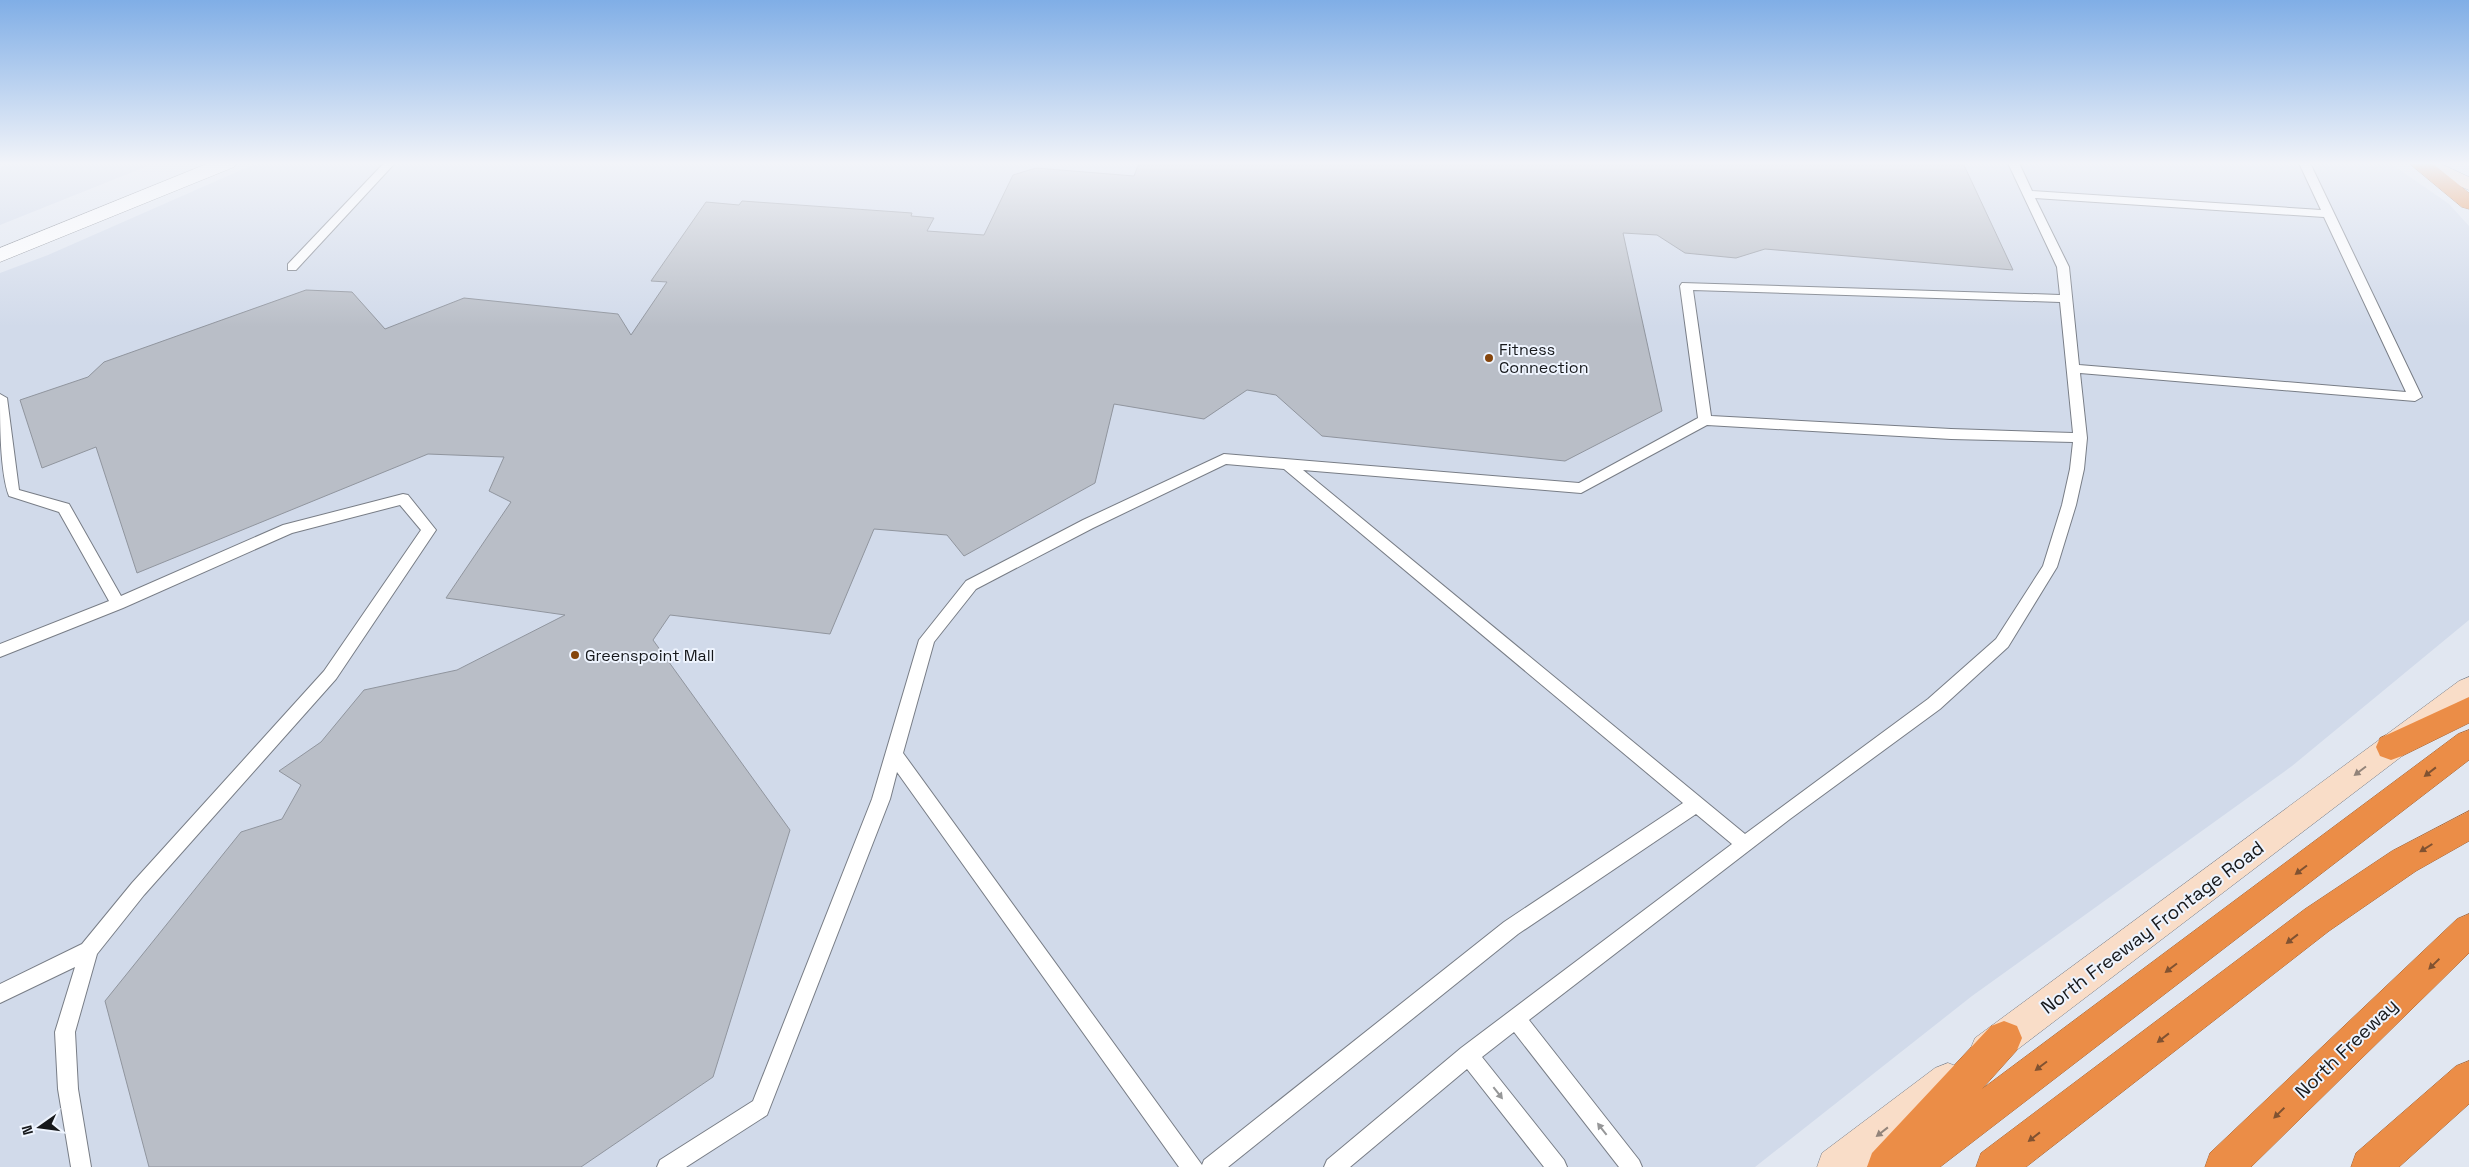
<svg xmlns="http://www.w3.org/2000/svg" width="2469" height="1167" font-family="'Space Grotesk',sans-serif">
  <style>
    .built { fill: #d1daea }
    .building { fill: #b9bec7; stroke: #90959e }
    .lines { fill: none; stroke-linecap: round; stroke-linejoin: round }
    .service-casing { stroke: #787d86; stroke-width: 2 }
    .tertiary-casing { stroke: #787d86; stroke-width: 1 }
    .secondary-casing { stroke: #787d86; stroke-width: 1 }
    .motorway-casing { stroke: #a06438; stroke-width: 1 }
    .service { fill: #fff; fill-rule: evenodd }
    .tertiary { fill: #fff; fill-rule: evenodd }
    .secondary { fill: #f9ddc8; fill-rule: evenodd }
    .motorway { fill: #eb8d47; fill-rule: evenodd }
    .oneway { fill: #93847a }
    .oneway2 { fill: #805231 }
    .oneway3 { fill: #969798 }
    .poi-dot { fill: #85450c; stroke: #eef4fe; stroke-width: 2 }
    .labels { text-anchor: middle; stroke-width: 4; stroke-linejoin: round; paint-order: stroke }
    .poi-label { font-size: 16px; fill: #16181b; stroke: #eef4fe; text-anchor: start }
    .near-street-label { font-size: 19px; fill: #16181b; stroke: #eef4fe }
  </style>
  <rect width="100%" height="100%" fill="#e1e7f1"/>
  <g class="built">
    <polygon points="4,163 155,163 0,225 0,170"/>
    <polygon points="257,163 2390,163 2449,204 2469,226 2469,620 2292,766 1972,996 1755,1167 0,1167 0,273 48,255"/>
  </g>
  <polygon class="building" points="1139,163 1963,163 2013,270 1765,249 1736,258 1685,253 1657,235 1623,233 1662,411 1565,461 1322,436 1276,395 1247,390 1204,419 1114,404 1095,483 964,556 947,535 874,529 830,634 670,615 653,640 790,830 713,1077 581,1167 149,1167 105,1001 241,832 282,819 301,785 279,771 321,742 364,690 457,670 565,615 446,598 511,502 489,491 504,457 428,454 137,573 96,447 42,468 20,400 88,377 104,362 306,290 352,292 385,329 464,298 618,314 631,335 667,282 651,281 706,202 739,205 742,201 912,213 911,216 934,218 927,231 984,235 1013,175 1036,168 1134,176"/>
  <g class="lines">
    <g class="service-casing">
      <g id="service">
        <polygon points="384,163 395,163 296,270 288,270 288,264"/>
        <path d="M2008 163H2019L2032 191 2321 210 2299 163H2310L2422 397 2415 401 2080 373 2087 438 2084 469 2076 505 2057 567 2008 647 1940 709 1790 819 1529 1020 1639 1160 1642 1167H1619L1514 1032 1482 1057 1564 1160 1567 1167H1544L1467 1069 1350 1167H1324L1327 1160 1461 1048 1732 844 1696 814 1518 934 1228 1167H1179L897 772 890 799 767 1115 686 1167H657L660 1160 753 1101 872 799 919 640 966 581 1083 520 1224 454 1579 483 1698 418 1680 286 1682 283 2060 295 2057 267ZM2035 198 2324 217 2406 392 2079 365 2069 267ZM1693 290 2060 302 2073 433 1951 429 1711 416ZM1707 425 1951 439 2073 442 2070 469 2062 505 2043 566 1996 639 1928 699 1745 834 1303 470 1581 493ZM1226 464 1284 469 1683 803 1504 922 1204 1160 1202 1165 903 753 934 642 976 589 1093 528Z"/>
        <path d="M0 394 7 398 19 490 69 504 121 596 283 525 403 494 408 495 436 530 336 679 144 895 97 954 75 1032 78 1089 91 1167H71L58 1089 55 1032 75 967 0 1003V984L82 944 132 883 324 671 421 530 400 505 292 533 123 608 0 657V644L109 601 59 512 9 496C0 472 0 422 0 394Z"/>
      </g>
    </g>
    <g class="tertiary-casing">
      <polygon id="tertiary" points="209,163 237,163 234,167 0,262 0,248"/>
    </g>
    <g class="secondary-casing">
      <g id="secondary">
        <polygon points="2412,163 2439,163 2469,177 2469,190 2415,167"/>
        <polygon points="2469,677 2469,705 2001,1062 1988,1068 1975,1062 1970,1050 1975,1038 2459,681"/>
        <polygon points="1948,1063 1961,1068 1966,1081 1961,1094 1867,1167 1817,1167 1822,1153 1935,1068"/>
      </g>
    </g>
    <g class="motorway-casing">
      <g id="motorway">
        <polygon points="2409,163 2432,163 2469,193 2469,209 2462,207"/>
        <polygon points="2469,697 2469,723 2402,756 2391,760 2380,756 2376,747 2380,738"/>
        <polygon points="2469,730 2469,760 1940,1167 1867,1167 1872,1153 1991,1026 2004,1021 2017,1026 2022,1038 2017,1050 1982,1089 2458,734"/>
        <polygon points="2469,811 2469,841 2416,871 2329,931 2026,1167 1976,1167 1981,1153 2305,909 2392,851"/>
        <polygon points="2469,914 2469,953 2251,1167 2205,1167 2210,1153 2457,919"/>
        <polygon points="2469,1061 2469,1104 2399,1167 2351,1167 2356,1153 2456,1066"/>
      </g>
    </g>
    <use href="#service" class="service"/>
    <use href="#tertiary" class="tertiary"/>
    <use href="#secondary" class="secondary"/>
    <use href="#motorway" class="motorway"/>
  </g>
  <defs><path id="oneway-solid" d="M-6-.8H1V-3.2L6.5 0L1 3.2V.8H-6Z" transform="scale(1.25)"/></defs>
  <g class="oneway">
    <use href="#oneway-solid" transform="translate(2360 771) rotate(143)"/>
    <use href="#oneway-solid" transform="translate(1882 1132) rotate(142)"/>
  </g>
  <g class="oneway2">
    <use href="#oneway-solid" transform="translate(2430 772) rotate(142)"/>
    <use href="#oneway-solid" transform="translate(2426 848) rotate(148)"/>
    <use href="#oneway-solid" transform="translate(2301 870) rotate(143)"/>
    <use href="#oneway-solid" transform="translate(2292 939) rotate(142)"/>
    <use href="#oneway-solid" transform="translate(2434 964) rotate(136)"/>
    <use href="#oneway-solid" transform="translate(2171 968) rotate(143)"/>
    <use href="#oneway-solid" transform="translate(2163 1038) rotate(142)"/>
    <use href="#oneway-solid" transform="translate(2041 1066) rotate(143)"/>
    <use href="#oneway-solid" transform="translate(2279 1113) rotate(136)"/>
    <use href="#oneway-solid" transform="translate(2034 1137) rotate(142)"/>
  </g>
  <g class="oneway3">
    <use href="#oneway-solid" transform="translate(1498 1093) rotate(52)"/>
    <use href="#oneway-solid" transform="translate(1602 1129) rotate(-128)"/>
  </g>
  <linearGradient id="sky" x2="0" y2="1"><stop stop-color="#80aee6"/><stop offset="0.5" stop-color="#f2f4f9"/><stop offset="1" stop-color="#f2f4f9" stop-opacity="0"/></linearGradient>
  <rect width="2469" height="327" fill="url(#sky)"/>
  <g class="poi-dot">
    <circle cx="1489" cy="358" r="5"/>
    <circle cx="575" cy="655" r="5"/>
  </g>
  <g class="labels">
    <g class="poi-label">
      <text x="1499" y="355">Fitness<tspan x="1499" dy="18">Connection</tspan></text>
      <text x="585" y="661">Greenspoint Mall</text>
    </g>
    <g class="near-street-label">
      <text transform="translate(2152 927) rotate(-37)" y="7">North Freeway Frontage Road</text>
      <text transform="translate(2346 1048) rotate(-44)" y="7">North Freeway</text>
    </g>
  </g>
  <g transform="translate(40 1127) rotate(256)" stroke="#eef4fe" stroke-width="4" paint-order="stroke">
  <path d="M0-4L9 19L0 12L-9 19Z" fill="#16181b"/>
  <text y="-8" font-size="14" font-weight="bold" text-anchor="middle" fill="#16181b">N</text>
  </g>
</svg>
